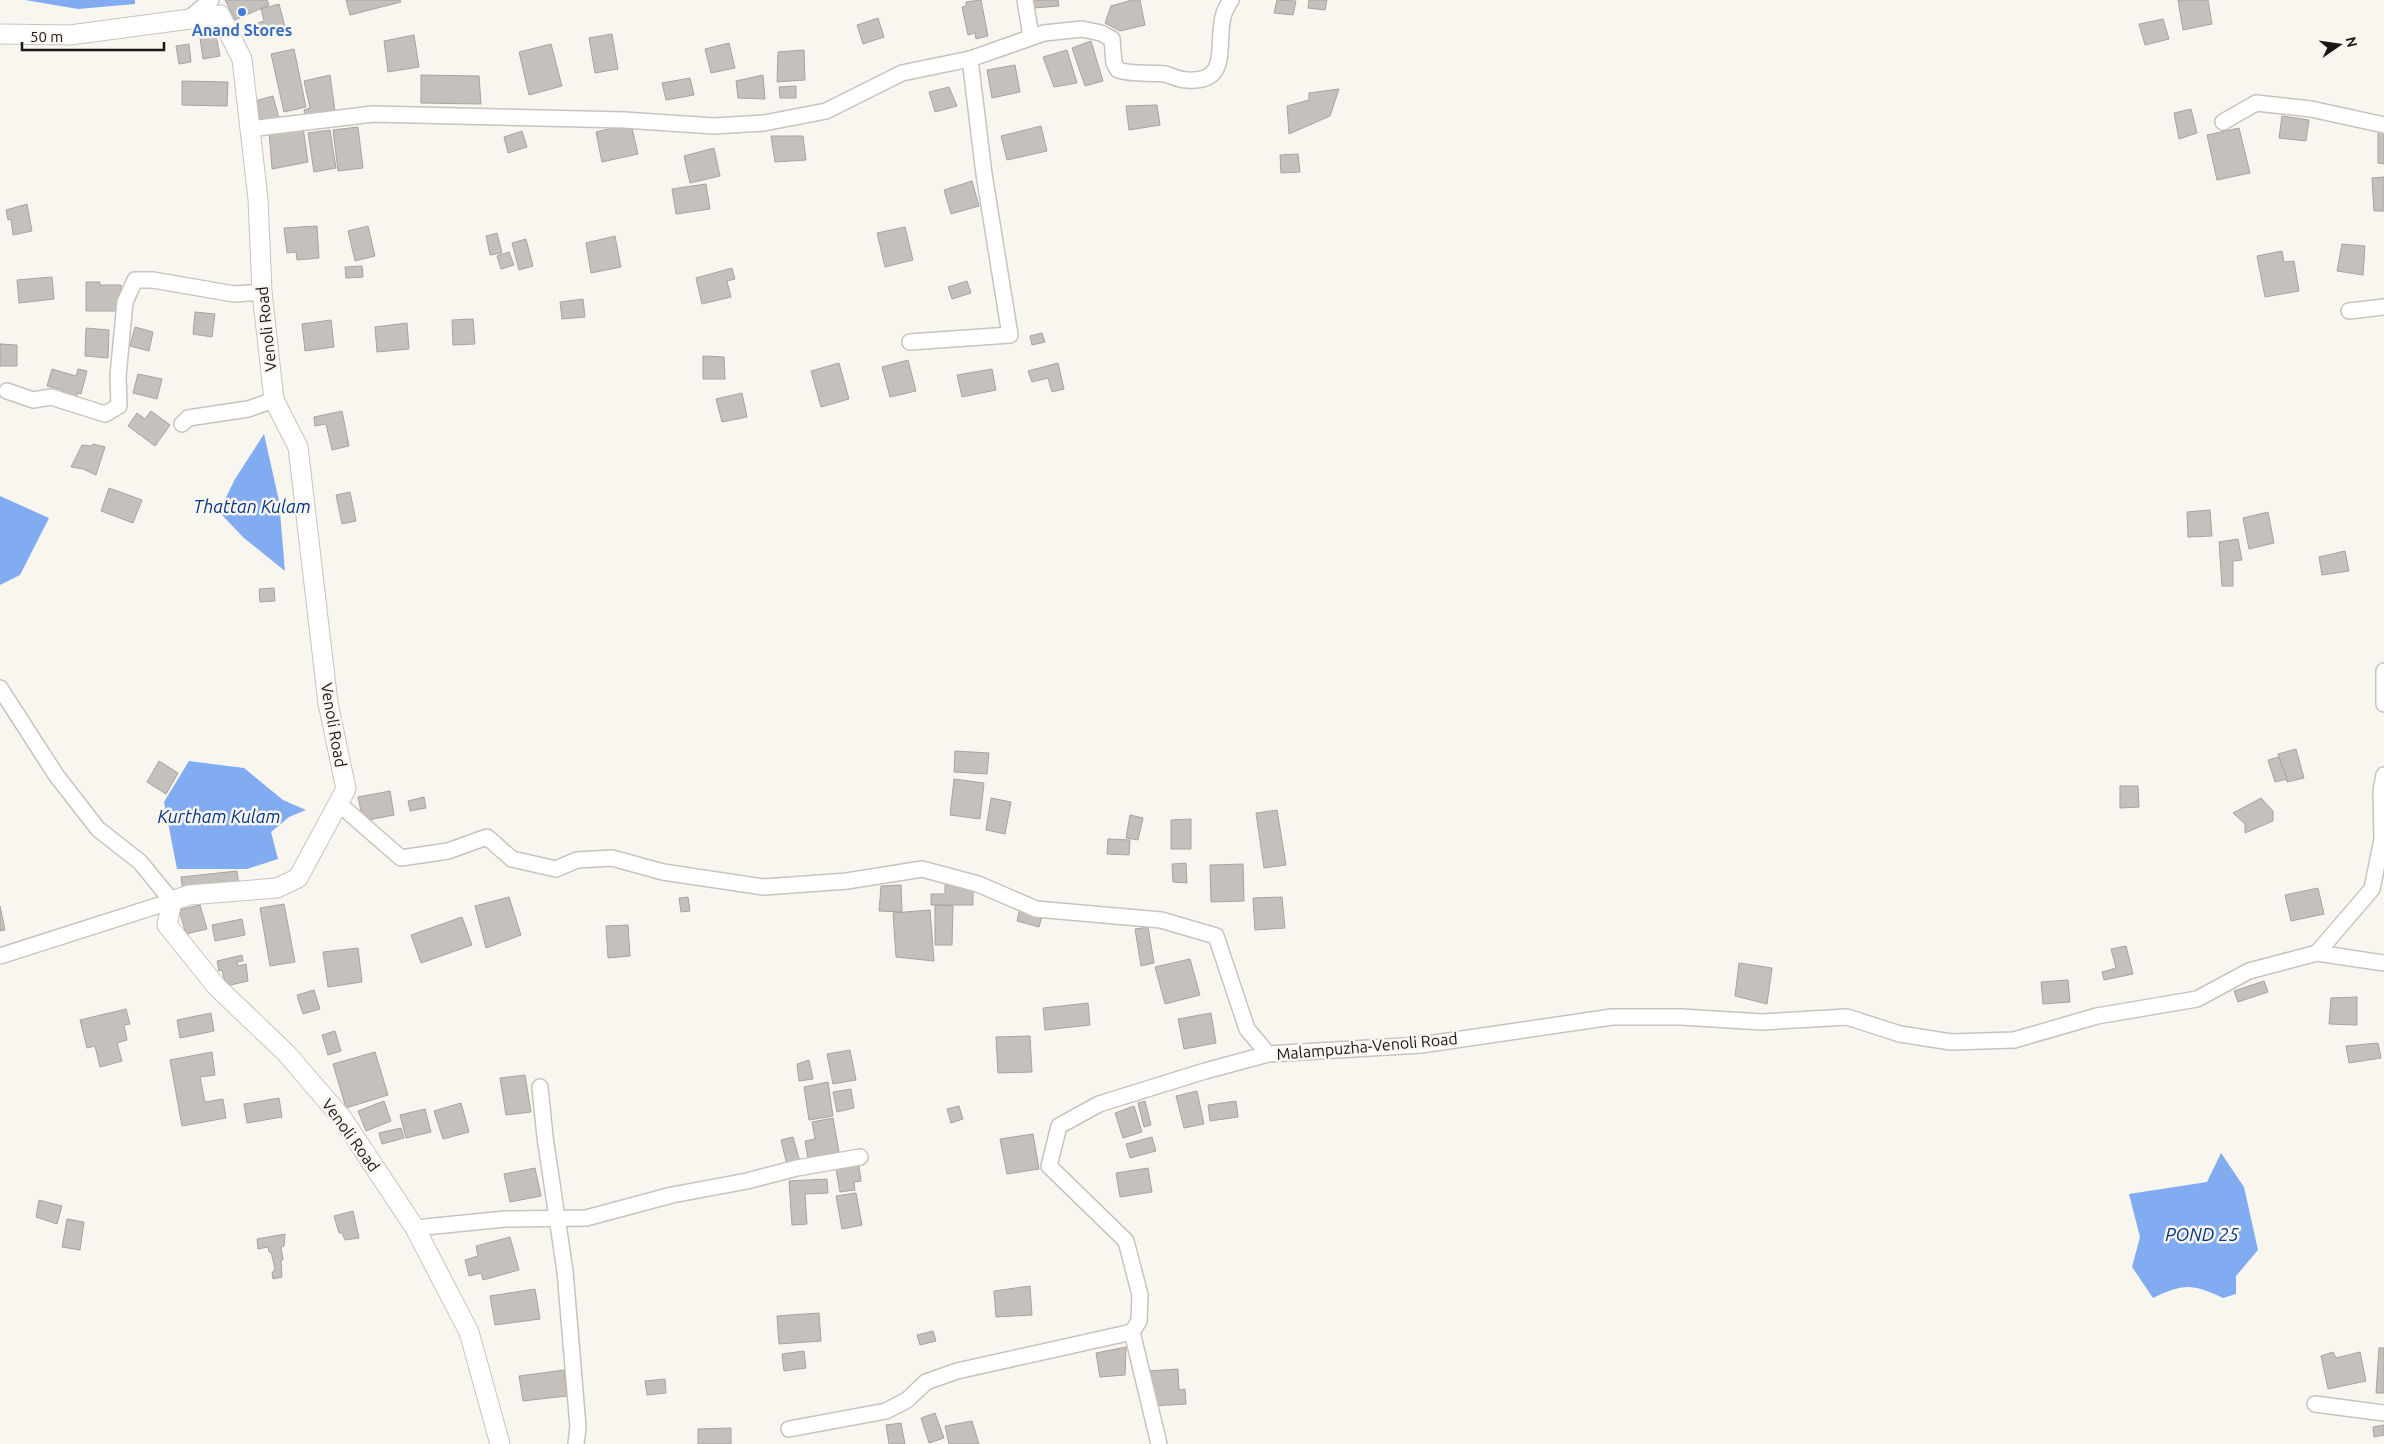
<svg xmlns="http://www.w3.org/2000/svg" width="2384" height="1444" font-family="Ubuntu,sans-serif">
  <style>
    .water { fill: #82acf2 }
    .building { fill: #c6c0bd; stroke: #a9a3a0 }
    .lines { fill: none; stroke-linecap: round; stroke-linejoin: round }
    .minor-casing { stroke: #c7c4bf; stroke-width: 18 }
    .tertiary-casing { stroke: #c7c4bf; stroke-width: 21 }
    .minor { stroke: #fff; stroke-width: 15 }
    .tertiary { stroke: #fff; stroke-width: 19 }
    .shop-dot { fill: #3f7fe0; stroke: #f9f6f0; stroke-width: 2 }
    .labels { text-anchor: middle; stroke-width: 5; stroke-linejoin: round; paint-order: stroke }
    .shop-label { font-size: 16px; font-weight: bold; fill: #366cbe; stroke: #f9f6f0 }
    .street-label { font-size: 16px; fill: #181715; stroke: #f9f6f0 }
    .water-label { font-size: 18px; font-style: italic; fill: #053584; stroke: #f9f6f0 }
  </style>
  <rect width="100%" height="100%" fill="#f9f6f0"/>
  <g class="water">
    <polygon points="25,0 135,0 135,4 78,9"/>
    <polygon points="264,434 279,501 285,571 244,538 219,512 235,479"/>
    <polygon points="0,496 49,518 20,575 0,585"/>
    <polygon points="189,761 244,768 283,800 306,810 289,817 271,832 278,859 247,869 177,869 164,802"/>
    <path d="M2221 1153 2244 1187 2258 1250 2236 1276V1294L2223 1298C2192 1284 2185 1283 2153 1298L2132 1267 2140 1237 2129 1194 2207 1182Z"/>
  </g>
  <g class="building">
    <polygon points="225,0 267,0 269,5 235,20"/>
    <polygon points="346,0 400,0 401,2 350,15"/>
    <polygon points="981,0 988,36 976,39 975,33 968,35 962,7 966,6 966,2"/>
    <polygon points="1033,0 1058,0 1059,6 1034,8"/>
    <polygon points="1132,0 1140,0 1145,25 1120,31 1105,23 1111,6"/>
    <polygon points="1277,0 1296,1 1293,15 1274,13"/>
    <polygon points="1309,0 1327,0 1325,10 1308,8"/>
    <polygon points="2178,0 2208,0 2212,24 2183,30"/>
    <polygon points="279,4 285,27 251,36 248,26 264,21 261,9"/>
    <polygon points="878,18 884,37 863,44 857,25"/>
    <polygon points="2163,19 2169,39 2145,45 2139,24"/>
    <polygon points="612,34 618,69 595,73 589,38"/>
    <polygon points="216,35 220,56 203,59 200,38"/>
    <polygon points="414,35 419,67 388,72 384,41"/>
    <polygon points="1091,41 1103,81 1085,86 1072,48"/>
    <polygon points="729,43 735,68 711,73 705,49"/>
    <polygon points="189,44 191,62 179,64 176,46"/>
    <polygon points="551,44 562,86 529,95 519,52"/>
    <polygon points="294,49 306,107 284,112 271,54"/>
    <polygon points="804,50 805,80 777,82 778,52"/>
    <polygon points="1067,50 1077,83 1054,87 1043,57"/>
    <polygon points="1015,65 1020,92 992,98 987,70"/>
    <polygon points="330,75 335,111 306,119 304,110 310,108 304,81"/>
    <polygon points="421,75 479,76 481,104 421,103"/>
    <polygon points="763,75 765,99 738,98 736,81"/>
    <polygon points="690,78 694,95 666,100 662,83"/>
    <polygon points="182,81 228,82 227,106 182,105"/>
    <polygon points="796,86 796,98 780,98 779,87"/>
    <polygon points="949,87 957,106 935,112 929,92"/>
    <polygon points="1339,89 1330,116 1289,134 1287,106 1309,100 1309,93"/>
    <polygon points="273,96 279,118 257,125 251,102"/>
    <polygon points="1157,105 1160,125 1129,130 1126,106"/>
    <polygon points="2191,109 2197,133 2179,139 2174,113"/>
    <polygon points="2282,116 2309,120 2306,141 2279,138"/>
    <polygon points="631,124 638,154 602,162 596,132"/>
    <polygon points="1041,126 1047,151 1007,160 1001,136"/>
    <polygon points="2378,126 2384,126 2384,164 2378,163"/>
    <polygon points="303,127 308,162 272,169 269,131"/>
    <polygon points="358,127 363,168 338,171 333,130"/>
    <polygon points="2239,128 2250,173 2217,180 2207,135"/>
    <polygon points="330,130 336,168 314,172 308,133"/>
    <polygon points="522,131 527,147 508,153 504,137"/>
    <polygon points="771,136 803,136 806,160 775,162"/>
    <polygon points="714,148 720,176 690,183 684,156"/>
    <polygon points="1298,154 1300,172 1281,173 1280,155"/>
    <polygon points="2384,177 2384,211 2374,211 2372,178"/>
    <polygon points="972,181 979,206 951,214 944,190"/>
    <polygon points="706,184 710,209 676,214 672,189"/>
    <polygon points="27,204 32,231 13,235 11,219 8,220 6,210"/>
    <polygon points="317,226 319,258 297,260 296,252 287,253 284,228"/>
    <polygon points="368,226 375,256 355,261 348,231"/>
    <polygon points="905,227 913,260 885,267 877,233"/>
    <polygon points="497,233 502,253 490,255 486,236"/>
    <polygon points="615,236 621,267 591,273 586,243"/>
    <polygon points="526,239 533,266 519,270 512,243"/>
    <polygon points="2342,244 2365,246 2363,275 2337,271"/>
    <polygon points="2282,251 2284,262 2294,261 2299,291 2265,297 2257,256"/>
    <polygon points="509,252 514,265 501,269 497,256"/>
    <polygon points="362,266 363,277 346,278 345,267"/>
    <polygon points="732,268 735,279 727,281 731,297 702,304 696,278"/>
    <polygon points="52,277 54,299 19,303 17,280"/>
    <polygon points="967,281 971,293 952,299 948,287"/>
    <polygon points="86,282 100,282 100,285 121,285 121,311 86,311"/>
    <polygon points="583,299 585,317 562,319 560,302"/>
    <polygon points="195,312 215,314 212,337 193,334"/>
    <polygon points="473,319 475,344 453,345 452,320"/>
    <polygon points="331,320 334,347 305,351 302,324"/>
    <polygon points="407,323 409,349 377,352 375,327"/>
    <polygon points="135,327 153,332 149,351 130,346"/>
    <polygon points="86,328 109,330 108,358 85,356"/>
    <polygon points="1042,333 1045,342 1032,345 1030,336"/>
    <polygon points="0,343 0,344 17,345 17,366 0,366"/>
    <polygon points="703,356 724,357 725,379 703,379"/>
    <polygon points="908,360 916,391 890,397 882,367"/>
    <polygon points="839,363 849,399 821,407 811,371"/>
    <polygon points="1058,363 1064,389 1052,392 1048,378 1032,382 1028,371"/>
    <polygon points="52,369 76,376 78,369 87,371 81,394 78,393 76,398 62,394 63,390 47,386"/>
    <polygon points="992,369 996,390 962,397 957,375"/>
    <polygon points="138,374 162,379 157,399 133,393"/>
    <polygon points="742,393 747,417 722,422 716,399"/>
    <polygon points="151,411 170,425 155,446 128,426 137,413 145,419"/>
    <polygon points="342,411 349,446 332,450 326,424 315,426 314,417"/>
    <polygon points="93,444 105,447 96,475 83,469 71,467 82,445 92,446"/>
    <polygon points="109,488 142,500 133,523 101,511"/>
    <polygon points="350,492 356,521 342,524 336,495"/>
    <polygon points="2210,510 2212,536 2188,537 2187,512"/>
    <polygon points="2268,512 2274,543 2249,549 2243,518"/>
    <polygon points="2238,539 2242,560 2233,561 2233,586 2222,586 2219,542"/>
    <polygon points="2345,551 2349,571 2322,575 2319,557"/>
    <polygon points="274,588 275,601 260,602 259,589"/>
    <polygon points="2296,749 2304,778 2287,782 2278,754"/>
    <polygon points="955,751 989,753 987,774 954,772"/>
    <polygon points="2279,757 2287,779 2275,782 2268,760"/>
    <polygon points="159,761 178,773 166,794 147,782"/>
    <polygon points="954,779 984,783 980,819 950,815"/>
    <polygon points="2120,786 2138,786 2139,807 2120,808"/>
    <polygon points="390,791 394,815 363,821 358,797"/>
    <polygon points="424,797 426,808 410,811 408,801"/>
    <polygon points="991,798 1011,802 1005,834 986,830"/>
    <polygon points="2261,798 2273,811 2273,821 2245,833 2245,824 2233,813"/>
    <polygon points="1277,810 1286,865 1264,868 1256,813"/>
    <polygon points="1130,815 1143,818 1138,840 1126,838"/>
    <polygon points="1191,819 1191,849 1171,849 1171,820"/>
    <polygon points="1108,839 1130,840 1129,855 1107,854"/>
    <polygon points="1186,863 1187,883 1173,882 1172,864"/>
    <polygon points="1243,864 1244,901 1211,902 1210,865"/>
    <polygon points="237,871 239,886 183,892 181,877"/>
    <polygon points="901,885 902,912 879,911 881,886"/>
    <polygon points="945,885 973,885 973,905 931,905 931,894 945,894"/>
    <polygon points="2318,888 2324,914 2291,921 2285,895"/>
    <polygon points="509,897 521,935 486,948 475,906"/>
    <polygon points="688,897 690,911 681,912 679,898"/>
    <polygon points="1282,897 1285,928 1255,930 1253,898"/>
    <polygon points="1021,903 1044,909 1039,927 1017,921"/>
    <polygon points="284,904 295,962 270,966 260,908"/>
    <polygon points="200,905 207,929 186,934 179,910"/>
    <polygon points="935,905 953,906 952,945 935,945"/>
    <polygon points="0,906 5,930 0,931"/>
    <polygon points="930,910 934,961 896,957 893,913"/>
    <polygon points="462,917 472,945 421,963 411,935"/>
    <polygon points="242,919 245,935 215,941 212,925"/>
    <polygon points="628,925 630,956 608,958 606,926"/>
    <polygon points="1148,927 1154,963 1141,966 1135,929"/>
    <polygon points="2126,946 2133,974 2104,980 2102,972 2116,968 2111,949"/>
    <polygon points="358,948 362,982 328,987 323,952"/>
    <polygon points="242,955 243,961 237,962 238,966 246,964 248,981 226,986 222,970 219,971 217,961"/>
    <polygon points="1190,959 1200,995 1165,1004 1155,967"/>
    <polygon points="1739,963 1772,968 1767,1004 1735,996"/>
    <polygon points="2068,980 2070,1002 2043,1004 2041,982"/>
    <polygon points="2264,981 2268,992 2238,1002 2234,991"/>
    <polygon points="314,990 320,1009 303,1014 297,995"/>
    <polygon points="2357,997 2357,1025 2329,1024 2331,998"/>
    <polygon points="1088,1003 1090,1025 1045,1030 1043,1008"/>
    <polygon points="126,1009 130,1024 124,1025 127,1040 117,1043 122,1061 100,1067 95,1046 87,1048 80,1020"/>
    <polygon points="211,1013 214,1031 180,1038 177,1020"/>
    <polygon points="1211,1013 1216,1043 1184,1049 1178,1019"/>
    <polygon points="335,1031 341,1051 328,1055 322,1035"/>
    <polygon points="1030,1036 1032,1072 998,1073 996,1037"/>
    <polygon points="2378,1043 2381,1058 2349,1063 2346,1046"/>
    <polygon points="850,1050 856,1080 833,1084 827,1054"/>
    <polygon points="212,1052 215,1075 200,1077 205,1102 223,1099 226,1118 182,1126 170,1060"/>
    <polygon points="375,1052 388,1095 346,1108 333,1064"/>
    <polygon points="809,1060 813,1079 799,1081 797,1064"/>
    <polygon points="525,1075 531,1112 506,1115 500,1078"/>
    <polygon points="828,1082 833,1116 809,1120 804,1087"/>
    <polygon points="851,1089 854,1108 837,1112 833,1092"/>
    <polygon points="1197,1091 1204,1124 1184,1128 1176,1096"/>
    <polygon points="279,1098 282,1117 247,1123 244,1104"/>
    <polygon points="384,1101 391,1121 366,1131 358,1111"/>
    <polygon points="1145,1101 1151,1125 1144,1127 1138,1103"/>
    <polygon points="1236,1101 1238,1117 1210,1121 1208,1105"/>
    <polygon points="461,1103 469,1132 443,1139 434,1111"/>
    <polygon points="959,1106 963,1119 951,1123 947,1109"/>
    <polygon points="1134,1106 1142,1132 1123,1138 1115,1113"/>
    <polygon points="425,1109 431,1132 406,1138 400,1115"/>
    <polygon points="833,1118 839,1152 808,1158 805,1141 815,1139 812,1122"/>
    <polygon points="401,1128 404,1138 382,1144 379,1133"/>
    <polygon points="1033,1134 1039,1169 1007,1174 1000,1139"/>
    <polygon points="793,1137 800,1162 787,1165 781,1140"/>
    <polygon points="1152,1137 1156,1151 1130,1158 1126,1144"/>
    <polygon points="859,1166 861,1181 854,1182 855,1190 840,1192 836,1169"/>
    <polygon points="535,1168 541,1196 510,1202 504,1174"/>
    <polygon points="1148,1168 1152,1192 1120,1197 1116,1173"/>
    <polygon points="827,1179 828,1193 805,1194 807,1224 792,1225 789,1181"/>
    <polygon points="856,1193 862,1225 842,1229 836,1196"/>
    <polygon points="39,1200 62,1206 57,1224 36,1217"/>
    <polygon points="353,1211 359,1238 345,1240 342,1233 339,1233 334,1216"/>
    <polygon points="67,1219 84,1222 80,1250 62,1247"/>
    <polygon points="285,1234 284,1246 281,1247 283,1260 281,1260 282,1277 273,1279 272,1273 275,1269 271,1252 269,1252 268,1247 258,1249 257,1239"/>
    <polygon points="510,1237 519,1270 483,1280 481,1273 469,1276 465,1260 478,1256 476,1246"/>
    <polygon points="1030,1286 1032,1315 996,1317 994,1291"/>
    <polygon points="535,1289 540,1319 495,1325 490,1296"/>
    <polygon points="819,1313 821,1341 779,1344 777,1316"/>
    <polygon points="933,1331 936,1341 920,1345 917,1335"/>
    <polygon points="1126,1347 1125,1375 1100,1377 1096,1353"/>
    <polygon points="2379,1348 2384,1348 2384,1393 2376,1393"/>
    <polygon points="804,1351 806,1368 784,1371 782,1354"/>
    <polygon points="2333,1352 2336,1358 2360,1352 2366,1381 2328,1389 2321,1356"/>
    <polygon points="1178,1369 1179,1390 1185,1389 1186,1404 1151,1406 1148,1371"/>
    <polygon points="564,1370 567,1396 523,1401 519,1376"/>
    <polygon points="665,1379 666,1393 647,1395 645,1381"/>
    <polygon points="935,1413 944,1438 929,1443 921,1418"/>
    <polygon points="972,1421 979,1444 949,1444 945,1426"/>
    <polygon points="901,1423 905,1444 889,1444 886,1425"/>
    <polygon points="2384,1425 2384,1435 2374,1437 2373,1427"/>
    <polygon points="731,1428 731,1444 698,1444 698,1429"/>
  </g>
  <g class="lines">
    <g class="minor-casing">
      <g id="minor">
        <polyline points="1025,0 1031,36"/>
        <polyline points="186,21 211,0"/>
        <polyline points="2223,122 2256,103 2311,109 2384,125"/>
        <path d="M250 129 373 114 624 120 714 126 764 123 826 111 902 73 970 59 1044 33 1082 29 1101 33 1112 39 1114 63 1118 70C1133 75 1149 72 1165 74 1172 76 1179 80 1187 80 1231 83 1216 45 1223 17 1224 11 1228 5 1231 0"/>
        <polyline points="2349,311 2384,307"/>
        <polyline points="910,342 1010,335 984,174 970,59"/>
        <polyline points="7,391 33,400 51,397 105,414 119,406 118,376 125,302 135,280 153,280 234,294 262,292"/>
        <polyline points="182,424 188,418 248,409 274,400"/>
        <polyline points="2384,671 2384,704"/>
        <polyline points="0,688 56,775 98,829 140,862 172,901 0,956"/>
        <polyline points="338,803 401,858 448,851 487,837 512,859 556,869 577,860 612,858 663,872 764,887 847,881 922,869 978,884 1036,909 1161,920 1216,936 1247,1029 1268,1054 1421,1045 1612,1017 1681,1017 1762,1022 1847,1017 1900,1034 1951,1042 2014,1040 2097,1016 2197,999 2249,971 2317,953 2384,963"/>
        <polyline points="2317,953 2372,889 2382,839 2381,791 2384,775"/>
        <polyline points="540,1087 545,1137 565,1271 578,1427 576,1444"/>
        <polyline points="415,1228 505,1219 586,1218 672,1195 747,1181 797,1168 860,1157"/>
        <polyline points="1132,1332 1159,1444"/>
        <polyline points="2315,1404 2384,1413"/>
        <polyline points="789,1429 886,1411 907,1400 926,1382 957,1371 1132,1332 1139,1321 1140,1295 1126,1241 1049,1166 1059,1126 1099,1104 1205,1071 1268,1054"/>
      </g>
    </g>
    <g class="tertiary-casing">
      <polyline id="tertiary" points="0,34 70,35 220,15 242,59 258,199 262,292 274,400 298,447 328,703 346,789 298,878 277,888 189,895 172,901 167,925 217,987 287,1054 342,1118 415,1228 469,1332 500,1444"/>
    </g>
    <use href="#minor" class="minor"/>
    <use href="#tertiary" class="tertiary"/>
  </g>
  <circle class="shop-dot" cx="242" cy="12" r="5"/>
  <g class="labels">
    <g class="shop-label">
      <text x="242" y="36">Anand Stores</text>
    </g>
    <g class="street-label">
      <text transform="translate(266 329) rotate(-96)" y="6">Venoli Road</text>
      <text transform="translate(334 725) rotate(80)" y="6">Venoli Road</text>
      <text transform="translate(1367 1046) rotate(-5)" y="6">Malampuzha-Venoli Road</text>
      <text transform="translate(351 1135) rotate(54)" y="6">Venoli Road</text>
    </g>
    <g class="water-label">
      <text x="252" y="513">Thattan Kulam</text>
      <text x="219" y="823">Kurtham Kulam</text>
      <text x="2202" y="1241">POND 25</text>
    </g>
  </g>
  <g transform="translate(2339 45) rotate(77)" stroke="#f9f6f0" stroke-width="4" paint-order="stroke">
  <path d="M0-4L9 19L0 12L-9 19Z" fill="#181715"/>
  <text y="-8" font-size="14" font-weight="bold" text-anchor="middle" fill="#181715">N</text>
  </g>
  <path d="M22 42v8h142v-8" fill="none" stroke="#181715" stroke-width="2.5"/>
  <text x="30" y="42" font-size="15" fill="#181715" stroke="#f9f6f0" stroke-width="4" paint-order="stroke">50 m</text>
</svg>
